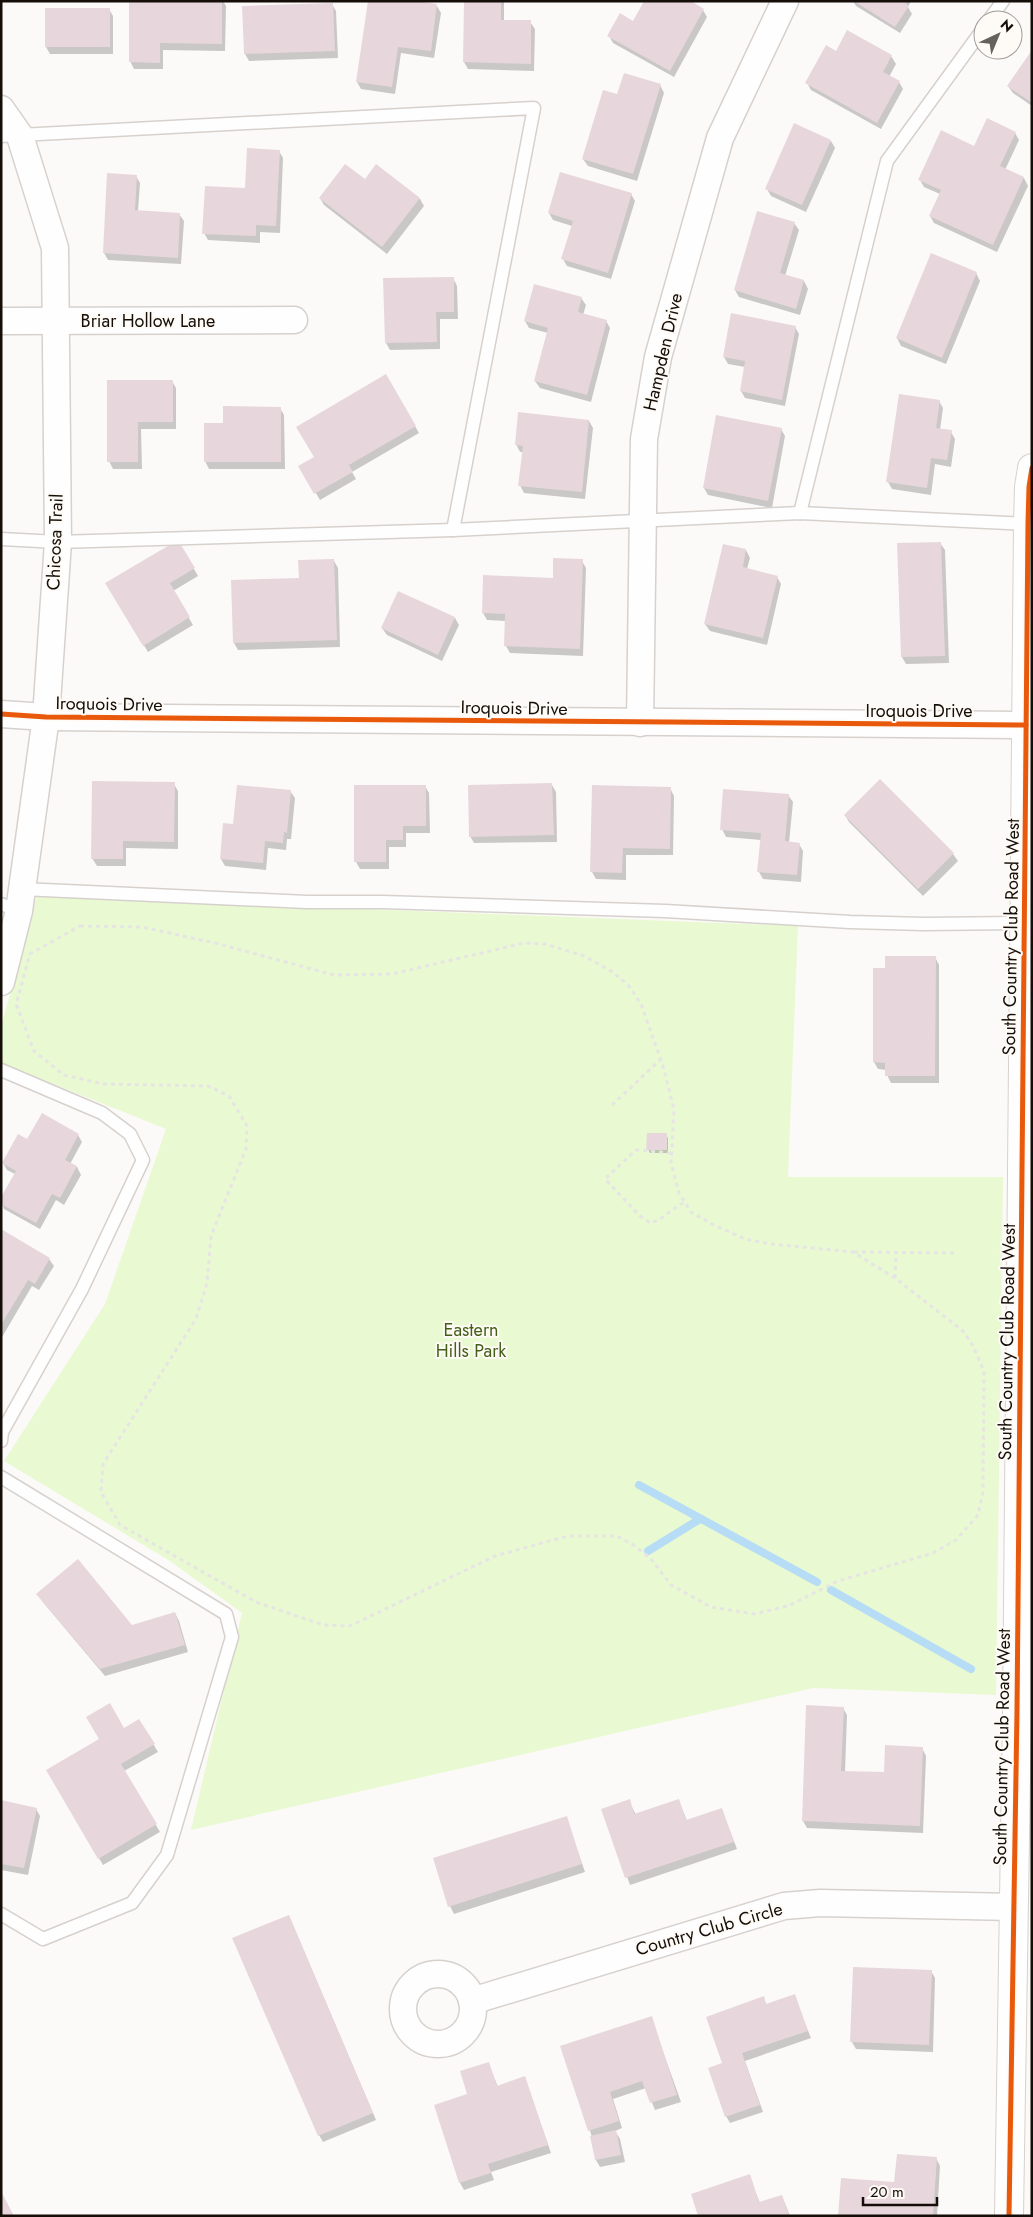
<svg xmlns="http://www.w3.org/2000/svg" width="1033" height="2217" font-family="Jost,sans-serif">
  <style>
    .green { fill: #e9f9d2 }
    .shadow { fill: #0003 }
    .lines { fill: none; stroke-linecap: round; stroke-linejoin: round }
    .stream { stroke: #b6dcf6; stroke-width: 8 }
    .building { fill: #e7d7dc }
    .service-casing { stroke: #d6d1cd; stroke-width: 15 }
    .minor-casing { stroke: #d6d1cd; stroke-width: 29 }
    .tertiary-casing { stroke: #d6d1cd; stroke-width: 30 }
    .path { stroke: #e6e5e4; stroke-width: 3; stroke-dasharray: 4 4; stroke-linecap: butt }
    .service { stroke: #fffefe; stroke-width: 12 }
    .minor { stroke: #fffefe; stroke-width: 26 }
    .tertiary { stroke: #fffefe; stroke-width: 28 }
    .cycleway-casing { stroke: #fefaf6; stroke-width: 8 }
    .cycleway { stroke: #e8590c; stroke-width: 5 }
    .labels { text-anchor: middle; stroke-width: 4; stroke-linejoin: round; paint-order: stroke }
    .street-label { font-size: 18px; fill: #150e08; stroke: #fefaf6 }
    .park-label { font-size: 18px; fill: #445f18; stroke: #fefaf6 }
  </style>
  <rect width="100%" height="100%" fill="#fcfaf8"/>
  <polygon class="green" points="37,896 798,926 788,1177 1003,1177 996,1695 813,1688 191,1830 242,1613 170,1561 4,1461 105,1304 166,1129 1,1063 1,1027"/>
  <g class="shadow">
    <polygon points="131,1 223,1 226,6 225,51 163,50 163,69 134,69 130,61"/>
    <polygon points="465,1 504,1 504,21 530,22 535,29 534,71 468,69 464,62"/>
    <polygon points="853,1 911,1 908,7 912,14 900,33 856,6"/>
    <polygon points="332,4 336,11 338,58 249,61 245,54"/>
    <polygon points="437,6 441,13 434,58 401,53 395,94 361,89 357,82"/>
    <polygon points="109,9 113,16 113,54 50,54 46,47"/>
    <polygon points="703,10 707,17 674,77 613,43 609,36 634,22"/>
    <polygon points="848,32 891,56 896,64 889,77 899,82 903,89 881,129 811,90 807,83 837,53"/>
    <polygon points="1032,52 1032,106 1013,93 1008,86"/>
    <polygon points="660,85 664,93 637,181 588,166 583,159"/>
    <polygon points="1015,133 1019,140 1005,170 1024,178 1028,186 997,252 934,223 930,216 940,194 924,187 920,180 975,147"/>
    <polygon points="831,141 835,148 806,212 771,196 767,189"/>
    <polygon points="279,151 283,158 280,233 260,232 260,243 208,240 204,233 246,189"/>
    <polygon points="376,166 420,199 424,206 387,254 324,205 320,198 365,181"/>
    <polygon points="109,174 136,176 140,183 138,211 179,214 184,221 181,264 108,260 104,253"/>
    <polygon points="631,194 635,201 611,279 567,266 563,259 572,226 553,220 549,213"/>
    <polygon points="794,223 799,230 785,276 804,281 808,289 800,315 739,297 735,290"/>
    <polygon points="976,273 980,281 946,364 901,346 897,338"/>
    <polygon points="453,278 457,286 458,319 440,319 440,349 390,350 386,343"/>
    <polygon points="581,298 586,305 583,315 606,321 610,328 591,402 540,388 535,381 548,333 529,328 525,321"/>
    <polygon points="795,327 799,334 785,406 745,398 741,391 745,367 728,364 724,357"/>
    <polygon points="385,376 419,433 352,472 356,479 320,500 300,466 315,457"/>
    <polygon points="108,381 172,381 176,388 176,429 141,429 142,469 113,469 109,461"/>
    <polygon points="1,391 2,393 1,436"/>
    <polygon points="939,401 943,408 940,430 951,432 955,439 951,467 935,464 931,495 892,489 888,482"/>
    <polygon points="280,408 284,415 285,469 209,469 205,461 224,425"/>
    <polygon points="589,421 593,428 585,499 524,493 520,485 523,452 520,452 516,444"/>
    <polygon points="781,429 785,436 772,508 708,495 704,488"/>
    <polygon points="178,541 198,576 173,591 193,625 148,652 107,584"/>
    <polygon points="940,543 945,550 949,663 906,664 902,657 898,544"/>
    <polygon points="746,550 750,558 747,569 777,577 781,584 767,645 710,631 705,624"/>
    <polygon points="334,561 338,568 340,647 238,650 234,643 232,581 300,579"/>
    <polygon points="582,561 586,568 583,656 510,653 506,646 506,621 487,620 483,613 554,579"/>
    <polygon points="455,618 459,625 442,661 387,635 382,628"/>
    <polygon points="880,780 953,854 958,861 923,896 849,822 845,815"/>
    <polygon points="174,784 178,791 178,849 126,848 126,866 97,866 92,858"/>
    <polygon points="552,785 556,792 557,842 474,843 470,836"/>
    <polygon points="425,786 429,793 430,833 406,833 406,847 389,847 389,869 360,869 356,862"/>
    <polygon points="670,788 674,796 673,855 626,855 626,880 596,879 592,872"/>
    <polygon points="290,791 295,798 291,839 287,839 286,850 268,848 266,870 225,866 221,859 235,825"/>
    <polygon points="788,795 793,802 789,843 799,844 803,851 801,882 763,879 759,872 761,840 726,837 722,829"/>
    <polygon points="935,957 939,965 939,1083 891,1083 887,1075 887,1070 878,1069 874,1062 874,970 886,969"/>
    <polygon points="78,1135 82,1142 70,1164 77,1167 81,1175 64,1205 56,1200 40,1229 4,1209 1,1199 15,1174 7,1170 3,1163 28,1141"/>
    <polygon points="666,1135 668,1138 668,1153 650,1153 648,1149"/>
    <polygon points="1,1230 49,1259 54,1266 39,1290 32,1286 1,1339"/>
    <polygon points="42,1601 132,1626 175,1613 179,1621 188,1652 105,1676"/>
    <polygon points="843,1708 847,1715 845,1772 885,1774 922,1748 926,1756 923,1833 807,1828 803,1821"/>
    <polygon points="139,1720 158,1752 124,1771 160,1832 103,1865 48,1771"/>
    <polygon points="629,1801 636,1815 679,1801 687,1821 722,1810 737,1849 630,1885 603,1810"/>
    <polygon points="1,1802 36,1809 40,1816 28,1875 1,1870"/>
    <polygon points="566,1817 585,1872 454,1914 450,1906"/>
    <polygon points="289,1916 376,2120 323,2142 319,2135"/>
    <polygon points="931,1971 935,1978 933,2052 856,2049 852,2042"/>
    <polygon points="794,1996 811,2038 745,2061 763,2112 730,2123 726,2116 724,2064 763,1998 767,2005"/>
    <polygon points="651,2018 681,2102 655,2110 646,2088 613,2099 622,2128 615,2131 620,2139 625,2162 600,2167 596,2160 592,2137 562,2046"/>
    <polygon points="488,2063 498,2087 525,2078 551,2153 491,2172 494,2180 464,2190 460,2183 435,2106 469,2095"/>
    <polygon points="936,2158 940,2166 937,2216 839,2216"/>
    <polygon points="749,2176 760,2203 782,2196 790,2216 700,2216"/>
  </g>
  <g class="lines">
    <g class="stream">
      <polyline points="639,1485 817,1582"/>
      <polyline points="648,1551 700,1519"/>
      <polyline points="831,1590 971,1669"/>
    </g>
  </g>
  <g class="building">
    <polygon points="129,1 222,1 222,44 160,43 160,63 129,62"/>
    <polygon points="368,1 417,1 437,4 431,51 398,47 392,87 356,82"/>
    <polygon points="464,1 501,1 501,20 531,20 531,64 463,62"/>
    <polygon points="644,1 691,1 704,9 670,71 607,36 620,13 633,21"/>
    <polygon points="854,1 903,1 909,6 895,27"/>
    <polygon points="333,3 335,51 244,54 242,6"/>
    <rect x="45" y="8" width="65" height="39"/>
    <polygon points="847,30 892,55 883,72 900,81 877,123 805,83 826,45 836,51"/>
    <polygon points="1032,50 1032,103 1007,86"/>
    <polygon points="624,73 661,84 633,174 582,159 603,90 617,94"/>
    <polygon points="987,118 1016,132 1000,166 1024,177 993,245 929,216 941,190 918,180 941,130 974,146"/>
    <polygon points="794,123 831,140 802,205 765,189"/>
    <polygon points="247,148 280,150 276,226 256,225 256,236 202,234 205,186 245,188"/>
    <polygon points="345,164 365,179 376,164 420,198 382,247 319,198"/>
    <polygon points="560,172 632,193 608,273 561,259 573,221 548,213"/>
    <polygon points="107,173 137,175 135,210 180,213 178,258 103,253"/>
    <polygon points="757,211 795,222 780,273 804,280 796,309 734,290"/>
    <polygon points="931,253 977,272 942,358 896,338"/>
    <polygon points="454,277 454,312 436,312 437,342 385,343 383,278"/>
    <polygon points="534,284 582,297 578,312 607,320 587,395 534,381 548,328 524,321"/>
    <polygon points="731,313 796,326 782,400 740,391 745,361 723,357"/>
    <polygon points="386,374 416,426 349,465 353,472 314,494 298,466 314,457 296,427"/>
    <polygon points="107,380 173,380 173,422 138,422 138,462 107,462"/>
    <polygon points="899,394 940,400 936,428 952,430 947,460 931,458 927,488 886,482"/>
    <polygon points="223,406 281,407 281,462 204,462 204,423 223,423"/>
    <polygon points="518,412 589,420 582,492 518,486 523,446 515,445"/>
    <polygon points="716,415 782,428 768,501 703,488"/>
    <polygon points="178,540 195,568 170,583 190,617 143,646 105,583"/>
    <polygon points="941,542 945,656 901,657 897,543"/>
    <polygon points="723,544 746,549 743,567 778,576 763,638 704,624"/>
    <polygon points="553,558 583,559 580,649 504,646 505,614 482,613 483,575 553,578"/>
    <polygon points="334,559 337,640 233,643 231,580 299,578 298,560"/>
    <polygon points="398,591 455,617 438,655 381,628"/>
    <polygon points="880,779 954,853 918,889 844,815"/>
    <polygon points="92,781 175,782 174,842 123,841 123,859 91,859"/>
    <polygon points="552,783 554,835 469,837 468,785"/>
    <polygon points="237,785 291,790 287,833 284,832 283,843 265,841 263,863 220,859 223,823 233,824"/>
    <polygon points="354,785 426,785 426,826 403,826 403,840 386,840 386,862 354,862"/>
    <polygon points="592,785 671,787 670,849 623,848 622,873 590,872"/>
    <polygon points="723,789 789,794 785,841 800,843 797,875 757,872 761,833 720,830"/>
    <polygon points="885,956 936,956 935,1076 885,1076 885,1063 873,1062 873,968 885,968"/>
    <polygon points="42,1113 79,1134 65,1160 77,1166 60,1198 52,1194 36,1223 1,1204 1,1197 16,1171 2,1163 18,1134 27,1139"/>
    <polygon points="647,1133 667,1133 667,1150 646,1150"/>
    <polygon points="1,1229 50,1258 35,1284 28,1280 1,1325"/>
    <polygon points="78,1559 132,1625 175,1612 185,1645 100,1669 36,1594"/>
    <polygon points="110,1703 124,1728 139,1719 155,1744 121,1764 157,1824 98,1859 46,1770 99,1739 86,1717"/>
    <polygon points="806,1705 844,1707 841,1771 884,1772 885,1745 923,1747 920,1826 802,1821"/>
    <polygon points="630,1799 634,1814 679,1799 686,1820 722,1808 734,1842 625,1878 601,1809"/>
    <polygon points="1,1800 37,1808 24,1868 1,1864"/>
    <polygon points="567,1816 582,1864 448,1907 433,1858"/>
    <polygon points="289,1915 373,2113 318,2136 232,1938"/>
    <polygon points="853,1967 932,1970 929,2045 850,2042"/>
    <polygon points="795,1994 808,2031 742,2053 760,2105 725,2117 708,2068 722,2063 706,2017 764,1996 766,2004"/>
    <polygon points="652,2016 677,2095 650,2103 642,2081 610,2092 619,2121 588,2131 560,2046"/>
    <polygon points="489,2062 497,2086 525,2076 548,2145 488,2164 491,2173 459,2183 434,2105 467,2094 460,2071"/>
    <polygon points="616,2130 621,2155 595,2160 590,2136"/>
    <polygon points="897,2154 937,2157 933,2216 838,2216 841,2178 894,2182"/>
    <polygon points="750,2174 759,2202 782,2195 789,2216 698,2216 691,2194"/>
    <polygon points="1,2191 14,2216 1,2216"/>
  </g>
  <g class="lines">
    <g class="service-casing">
      <g id="service">
        <polyline points="989,20 1003,1"/>
        <polyline points="1,136 534,108 453,530"/>
        <polyline points="800,513 887,161 983,29"/>
        <polyline points="1,539 58,542 453,530 800,513 1028,524"/>
        <polyline points="22,889 307,902 383,902 665,911 850,922 924,924 1025,923"/>
        <polyline points="1,904 19,911"/>
        <polyline points="1,1070 102,1113 130,1134 143,1160 82,1289 2,1432 1,1441"/>
        <polyline points="1,1477 226,1614 232,1637 167,1855 132,1903 43,1939 1,1914"/>
      </g>
    </g>
    <g class="minor-casing">
      <g id="minor">
        <polyline points="1,109 20,136 55,248 58,542 46,717 19,911 1,982"/>
        <polyline points="1,321 294,320"/>
        <polyline points="1,714 46,717 1026,725"/>
        <polyline points="640,723 644,439 658,357 720,138 785,1"/>
        <circle cx="438" cy="2009" r="35"/>
        <polyline points="472,2001 784,1906 820,1903 1014,1907"/>
      </g>
    </g>
    <g class="tertiary-casing">
      <polyline id="tertiary" points="1009,2216 1017,1711 1028,524 1029,487 1032,468"/>
    </g>
    <g class="path">
      <polygon points="80,926 142,927 215,943 334,975 392,974 524,943 545,944 584,956 613,972 629,986 641,1004 663,1066 674,1109 671,1163 679,1193 691,1212 714,1225 745,1239 771,1244 853,1252 895,1278 963,1331 973,1346 984,1371 983,1492 978,1515 956,1540 933,1553 838,1581 788,1606 754,1614 711,1607 671,1585 651,1559 635,1546 617,1536 568,1536 495,1556 350,1626 323,1625 256,1602 120,1525 101,1492 103,1464 196,1319 207,1283 211,1236 246,1149 247,1126 229,1096 208,1086 103,1084 64,1075 34,1051 16,1004 30,954"/>
      <polyline points="612,1105 660,1060"/>
      <path d="M671 1153 636 1150 605 1179 640 1216 650 1223C663 1220 672 1208 685 1202"/>
      <polyline points="854,1252 956,1253"/>
      <polyline points="895,1278 896,1252"/>
    </g>
    <use href="#service" class="service"/>
    <use href="#minor" class="minor"/>
    <use href="#tertiary" class="tertiary"/>
    <g class="cycleway-casing">
      <g id="cycleway">
        <polyline points="1,714 46,717 1026,725"/>
        <polyline points="1009,2216 1017,1711 1028,524 1029,487 1032,468"/>
      </g>
    </g>
    <use href="#cycleway" class="cycleway"/>
  </g>
  <g class="labels">
    <g class="street-label">
      <text x="148" y="327">Briar Hollow Lane</text>
      <text transform="translate(663 352) rotate(-77)" y="6">Hampden Drive</text>
      <text transform="translate(55 542) rotate(-88)" y="6">Chicosa Trail</text>
      <text transform="translate(109 704) rotate(1)" y="6">Iroquois Drive</text>
      <text transform="translate(514 708) rotate(1)" y="6">Iroquois Drive</text>
      <text x="919" y="717">Iroquois Drive</text>
      <text transform="translate(1011 937) rotate(-89)" y="6">South Country Club Road West</text>
      <text transform="translate(1007 1342) rotate(-89)" y="6">South Country Club Road West</text>
      <text transform="translate(1002 1747) rotate(-89)" y="6">South Country Club Road West</text>
      <text transform="translate(709 1929) rotate(-16)" y="6">Country Club Circle</text>
    </g>
    <g class="park-label">
      <text x="471" y="1336">Eastern<tspan x="471" dy="21">Hills Park</tspan></text>
    </g>
  </g>
  <rect width="1033" height="2217" fill="none" stroke="#150e08" stroke-width="5"/>
  <g transform="translate(998 35) rotate(44)"><circle r="24" fill="#fefaf6" stroke="#a19c97"/>
  <path d="M0-4L9 19L0 12L-9 19Z" fill="#66615c"/>
  <text y="-8" font-size="14" font-weight="bold" text-anchor="middle" fill="#150e08">N</text>
  </g>
  <path d="M863 2197v8h74v-8" fill="none" stroke="#150e08" stroke-width="2.5"/>
  <text x="870" y="2197" font-size="15" fill="#150e08" stroke="#fefaf6" stroke-width="4" paint-order="stroke">20 m</text>
</svg>
